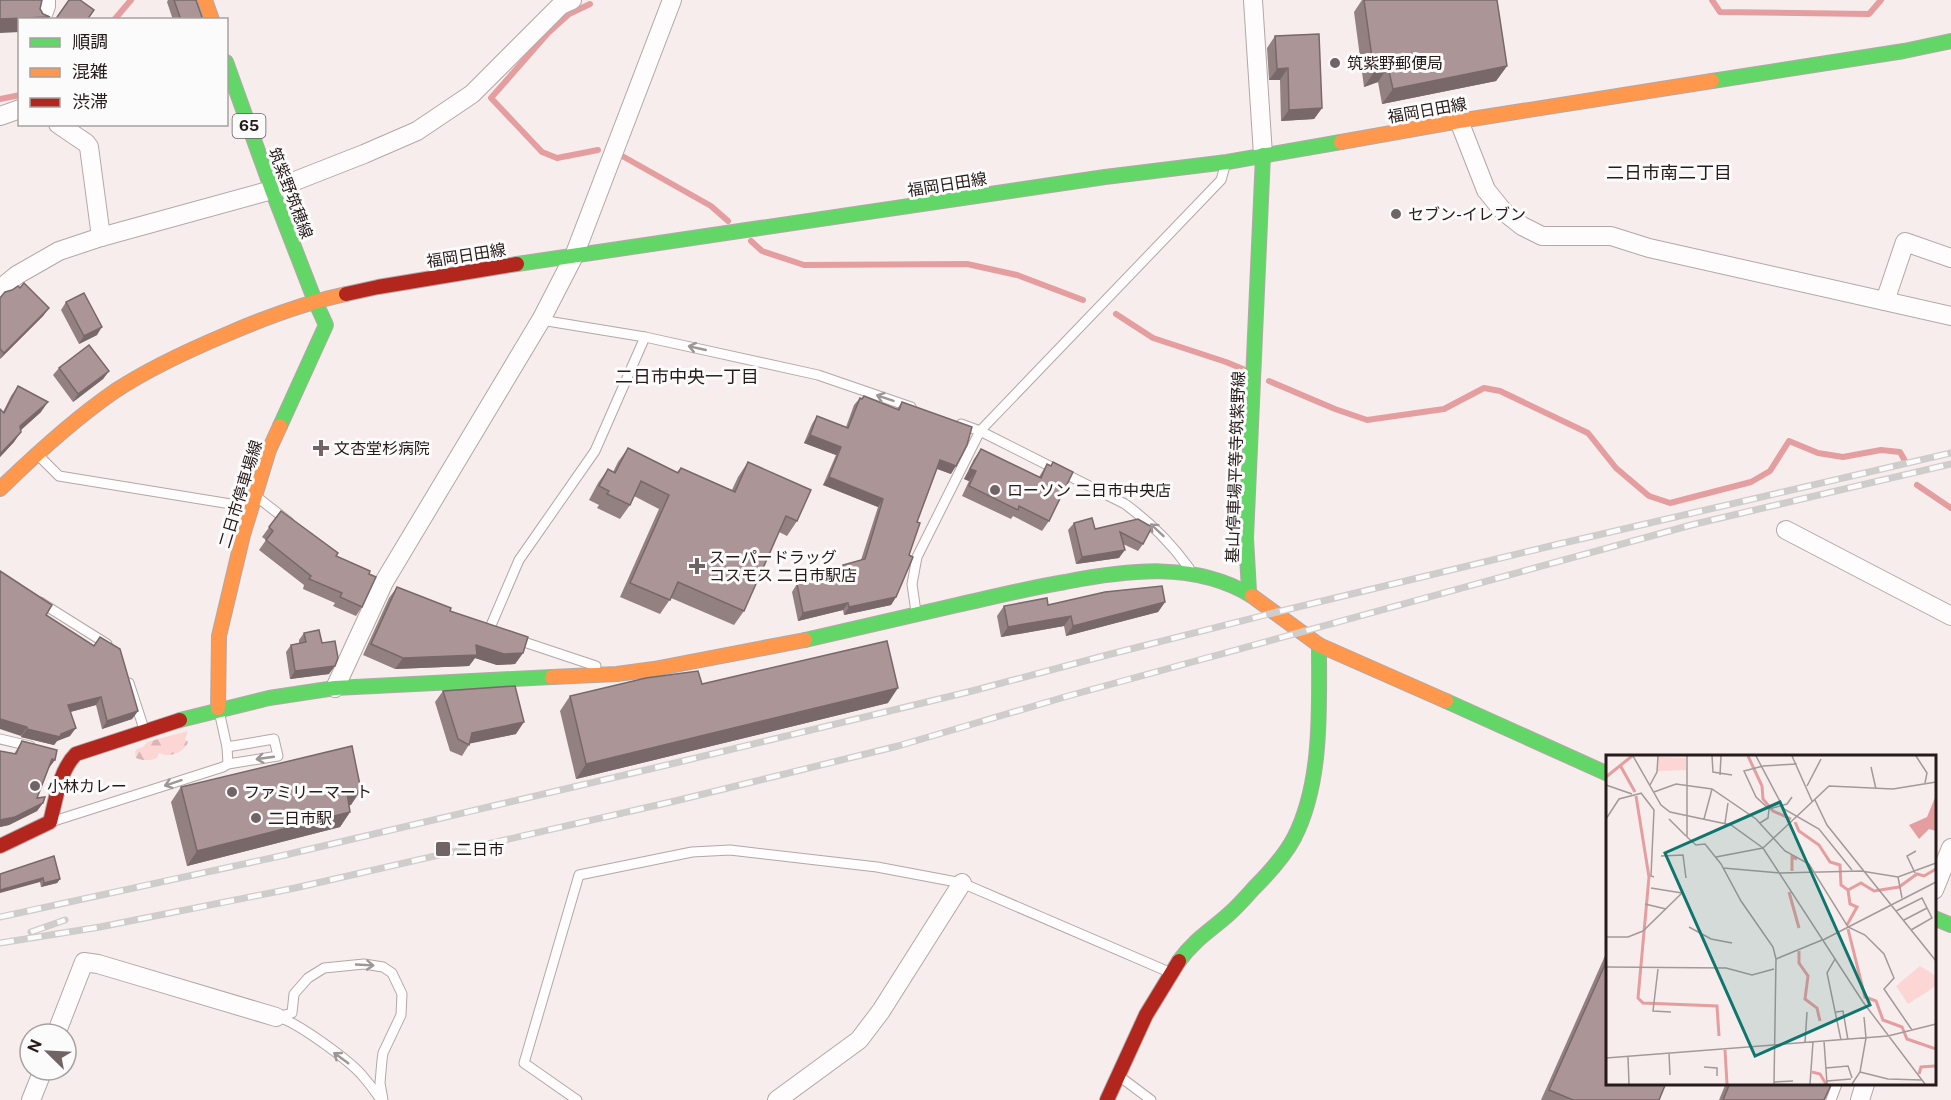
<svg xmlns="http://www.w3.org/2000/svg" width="1951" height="1100" font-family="'Public Sans','Noto Sans JP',sans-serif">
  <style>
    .forest { fill: url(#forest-firs) }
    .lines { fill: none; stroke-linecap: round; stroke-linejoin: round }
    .stream { stroke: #e59e9f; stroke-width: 6 }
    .lane-casing { stroke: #b2a8a8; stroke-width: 11 }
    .street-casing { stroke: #b2a8a8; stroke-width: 20 }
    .fast-casing { stroke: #b2a8a8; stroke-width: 16 }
    .slow-casing { stroke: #b2a8a8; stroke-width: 16 }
    .jam-casing { stroke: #b2a8a8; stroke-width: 16 }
    .lane { stroke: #fefcfc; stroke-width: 9 }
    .street { stroke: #fefcfc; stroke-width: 18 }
    .fast { stroke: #63d668; stroke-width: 14 }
    .slow { stroke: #ff974d; stroke-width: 14 }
    .jam { stroke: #b3261e; stroke-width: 14 }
    .rail-casing { stroke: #cfcccc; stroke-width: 7 }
    .rail { stroke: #fbfbfb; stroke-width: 4.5; stroke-dasharray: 14; stroke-linecap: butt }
    .wall { fill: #938081 }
    .shaded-wall { fill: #786869 }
    .building { fill: #ab9596; stroke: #786869; stroke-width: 1.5 }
    .oneway { stroke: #9d9696 }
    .poi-dot { fill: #706464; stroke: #fbfbfb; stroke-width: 2 }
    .labels { text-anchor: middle; stroke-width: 6; stroke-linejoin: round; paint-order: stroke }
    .shield { fill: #fbfbfb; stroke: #665e5e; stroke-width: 1.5 }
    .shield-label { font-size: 15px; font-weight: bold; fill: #261a1a }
    .poi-label { font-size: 16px; fill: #261a1a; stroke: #fbfbfb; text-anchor: start }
    .street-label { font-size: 16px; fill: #261a1a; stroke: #fbfbfb }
    .neighbourhood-label { font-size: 18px; fill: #261a1a; stroke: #fbfbfb }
    .inset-river { fill: none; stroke: #e59e9f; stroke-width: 3 }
    .inset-road { fill: none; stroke: #a49999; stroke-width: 1.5 }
    .view { fill: #0f766e; fill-opacity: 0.15; stroke: #0f766e; stroke-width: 3 }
    .inset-edge { fill: none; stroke: #261a1a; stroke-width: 3 }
  </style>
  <defs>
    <pattern id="forest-firs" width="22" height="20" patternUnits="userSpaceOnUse" patternTransform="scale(1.5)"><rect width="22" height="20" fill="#fcd5d5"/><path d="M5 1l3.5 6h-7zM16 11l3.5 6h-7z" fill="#d8b6b6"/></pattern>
  </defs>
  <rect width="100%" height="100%" fill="#f8eded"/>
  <path class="forest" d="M188 731 185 739 188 742C184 753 169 758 159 753L157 758C149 761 144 761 136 758L135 752 137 749 143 747 147 742Z"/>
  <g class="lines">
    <g class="stream">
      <polyline points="1712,0 1720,12 1869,14 1881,0"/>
      <polyline points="590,4 569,14 548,33 491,98 542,152 557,158 598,150"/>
      <polyline points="114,20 131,0"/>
      <polyline points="0,99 20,95"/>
      <polyline points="624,157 711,206 728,221"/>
      <polyline points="751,241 762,251 804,265 967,264 1017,275 1083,300"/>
      <polyline points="1116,314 1153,338 1226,362 1243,369"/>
      <polyline points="1269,381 1335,409 1367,420 1444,409 1484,388 1500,391 1588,433 1616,468 1649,496 1670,503 1751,482 1770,471 1789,441 1818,453 1843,457 1881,450 1900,452 1905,461"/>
      <polyline points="1917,485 1951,508"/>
    </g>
    <g class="lane-casing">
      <g id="lane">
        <polyline points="541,320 645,337 818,375 911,407"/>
        <path d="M961 424 980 431 1125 504C1150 522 1171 543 1189 568"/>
        <polyline points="37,454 59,476 249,507"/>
        <polyline points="257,497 289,522"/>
        <polyline points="40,602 107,644"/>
        <polyline points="916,612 912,584 917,557 980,431 1221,180 1225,166"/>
        <polyline points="489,630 519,560 595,451 645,337"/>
        <polyline points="515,639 596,666"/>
        <polyline points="129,683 144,729"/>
        <polyline points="219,711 227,747 228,764"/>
        <polyline points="0,739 30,746"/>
        <polyline points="54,821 223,767 228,764 278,756 274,739 227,747"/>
        <polyline points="1119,1076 1151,1100"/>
        <path d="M381 1100C375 1091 368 1082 361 1074 348 1060 294 1019 276 1017L292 1013 294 994 308 978 324 968 364 964 383 967 392 973 402 994 401 1015 383 1053 382 1060 380 1083 383 1100"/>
        <polyline points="577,1100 524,1063 579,875 692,852 730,850 877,867 962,883 1169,972"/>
        <polyline points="1831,1100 1837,1084"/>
      </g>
    </g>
    <g class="street-casing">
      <g id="street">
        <polyline points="1253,0 1263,155"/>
        <polyline points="41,20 46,6 46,0"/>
        <polyline points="0,116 20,109"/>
        <polyline points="1459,121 1486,190 1503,211 1522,226 1542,236 1611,236 1649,248 1951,316"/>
        <polyline points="58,124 86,143 89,147 101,237"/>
        <polyline points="0,289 17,275 59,251 101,237 272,190 364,154 417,131 472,94 561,5 572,0"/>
        <polyline points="1885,301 1905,242 1951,258"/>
        <polyline points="1786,530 1951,616"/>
        <polyline points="335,688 384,582 541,320 574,256 672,0"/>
        <polyline points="1934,890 1951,848"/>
        <polyline points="56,1034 84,962 98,964 276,1017"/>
        <polyline points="31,1100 43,1070"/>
        <polyline points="777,1100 859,1040 881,1011 962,883"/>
        <polyline points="1860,1100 1865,1084"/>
      </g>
    </g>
    <g class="fast-casing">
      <g id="fast">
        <polyline points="226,62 272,190 315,301"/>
        <polyline points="1712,81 1904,51 1951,41"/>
        <polyline points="517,264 1105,177 1227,162 1341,142"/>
        <polyline points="280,426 326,325 315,301"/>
        <polyline points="1249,591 1246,538 1263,155"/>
        <path d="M805 640C856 628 906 617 957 605 993 597 1029 588 1065 582 1127 570 1195 561 1252 596"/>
        <polyline points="1446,701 1608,774"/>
        <polyline points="180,720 269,698 335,688 552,677"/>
        <polyline points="1934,918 1951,925"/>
        <path d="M1179 961C1194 940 1210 931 1229 914 1238 906 1246 897 1254 888 1269 873 1284 857 1294 838 1323 782 1319 706 1319 645"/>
      </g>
    </g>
    <g class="slow-casing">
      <g id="slow">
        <polyline points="205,0 212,20"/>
        <polyline points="1341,142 1459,121 1712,81"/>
        <path d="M0 489C36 454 73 420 115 391 150 368 187 351 225 335 264 318 304 303 346 294"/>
        <polyline points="1252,596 1319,645 1446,701"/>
        <polyline points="552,677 617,674 654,669 805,640"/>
        <polyline points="218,708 219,636 243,535 269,450 280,426"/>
      </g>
    </g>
    <g class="jam-casing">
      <g id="jam">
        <polyline points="346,294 378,287 517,264"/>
        <path d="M0 846 50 822C56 800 59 771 76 754L180 720"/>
        <polyline points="1107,1100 1146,1015 1179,961"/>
      </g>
    </g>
    <use href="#lane" class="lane"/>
    <use href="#street" class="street"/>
    <use href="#fast" class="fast"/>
    <use href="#slow" class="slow"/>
    <use href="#jam" class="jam"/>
    <g class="rail-casing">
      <g id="rail">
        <polyline points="0,917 285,855 671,764 972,691 1107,655 1277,612 1559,544 1951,453"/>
        <polyline points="31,932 65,920"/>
        <polyline points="0,943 100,927 295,888 675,801 898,746 1068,696 1695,524 1951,464"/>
      </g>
    </g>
    <use href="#rail" class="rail"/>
  </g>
  <g class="wall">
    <polygon points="168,0 196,0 203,20 173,20 167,2"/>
    <polygon points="1362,0 1497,0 1507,66 1496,81 1382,104 1378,82 1364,87 1354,12"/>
    <polygon points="1275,36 1322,108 1314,119 1281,121 1280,80 1269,80 1267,48"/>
    <polygon points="20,288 49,308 43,316 0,359 0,298"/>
    <polygon points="66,302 97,335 79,344 61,310"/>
    <polygon points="59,368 109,371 103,379 73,402 53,375"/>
    <polygon points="18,386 41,412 21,430 14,442 0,457 0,409 3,412 11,396"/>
    <polygon points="864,396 897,409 902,402 951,474 937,469 917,522 909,555 896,597 891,605 844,615 843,610 798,621 792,592 797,584 838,575 838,573 843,565 861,560 878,507 823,485 836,455 804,443 812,424 817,416 846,427 854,405 860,398 862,399"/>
    <polygon points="628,448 677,472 681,468 732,490 738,477 748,462 797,521 787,536 779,532 744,611 734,625 671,598 660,614 620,597 659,509 634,496 630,505 620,519 597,508 599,505 589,500 598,483 608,469 613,472 618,462"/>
    <polygon points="981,449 1039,477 1047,464 1049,521 1042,531 1013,516 1011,519 962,496 969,481 964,479 974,459"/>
    <polygon points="281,511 336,556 369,574 362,607 356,616 333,606 335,603 303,589 304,585 259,550 266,540 262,537"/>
    <polygon points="1138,519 1143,544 1138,551 1123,544 1119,558 1076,564 1068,530 1074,523 1095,529"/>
    <polygon points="397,587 450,611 523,653 515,664 497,665 475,658 469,666 395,669 363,655 389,598"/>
    <polygon points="1165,602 1158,612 1066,636 1064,626 1001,637 997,616 1004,606"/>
    <polygon points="46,615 94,646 100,637 138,711 132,719 102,729 96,705 70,712 70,736 57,741 54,745 21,737"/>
    <polygon points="304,633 322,643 329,674 290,679 286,652 291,645 299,643 299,640"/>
    <polygon points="443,691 516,734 470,743 462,756 450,751 435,702"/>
    <polygon points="570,696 888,703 576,779 560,711"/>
    <polygon points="22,741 49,768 37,798 43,803 37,811 9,825 0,827 0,751 14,754"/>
    <polygon points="181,787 351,805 349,805 350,812 340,827 187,866 171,802"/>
    <polygon points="0,874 60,879 57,883 41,887 40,882"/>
    <polygon points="1608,949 1608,1083 1659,1100 1541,1100"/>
    <polygon points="1726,1083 1832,1083 1824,1100 1719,1100"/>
  </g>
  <g class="shaded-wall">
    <polygon points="50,17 48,20 20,20 20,32 0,33 0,19"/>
    <polygon points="1507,66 1496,81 1382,104 1393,89"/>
    <polygon points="1388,67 1378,82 1364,87 1374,72"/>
    <polygon points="1288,68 1280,80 1269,80 1277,69"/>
    <polygon points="1322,108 1314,119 1281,121 1289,110"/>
    <polygon points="49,308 43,316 0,359 4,353"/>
    <polygon points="102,327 97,335 79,344 84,336"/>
    <polygon points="109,371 103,379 73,402 78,394"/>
    <polygon points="48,402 41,412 13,437 20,426"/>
    <polygon points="21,432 14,442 0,457 0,454"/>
    <polygon points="810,435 841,447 836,455 804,443"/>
    <polygon points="940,460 956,466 951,474 935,468"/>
    <polygon points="970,469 976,471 969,481 964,479"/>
    <polygon points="829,477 883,499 878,507 823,485"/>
    <polygon points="1125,550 1119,558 1076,564 1082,557"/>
    <polygon points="896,597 891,605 844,615 849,607"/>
    <polygon points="1165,602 1158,612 1066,636 1073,626"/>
    <polygon points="848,603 843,610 798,621 803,613"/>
    <polygon points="1071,616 1064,626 1001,637 1008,627"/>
    <polygon points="476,645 523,653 515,664 497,665 475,658 469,666 395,669 403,658"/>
    <polygon points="335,666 329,674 290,679 295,671"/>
    <polygon points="898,688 888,703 576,779 586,764"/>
    <polygon points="101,697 96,705 63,714 68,705"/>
    <polygon points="138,711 132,719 102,729 107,721"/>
    <polygon points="0,719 27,727 21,736 0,729"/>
    <polygon points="524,722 516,734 468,744 472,733"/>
    <polygon points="76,728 70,736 57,741 54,745 21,737 27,729 61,734"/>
    <polygon points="52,759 55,760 49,768 46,767"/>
    <polygon points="361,790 351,805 337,808 347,793"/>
    <polygon points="43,803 37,811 9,825 0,827 0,820"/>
    <polygon points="350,812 340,827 187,866 197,851"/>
    <polygon points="43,878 40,882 0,893 0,890"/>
    <polygon points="60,879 57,883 41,887 44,883"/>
  </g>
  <g class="building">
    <polygon points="0,0 42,0 40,9 43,14 50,17 0,19"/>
    <polygon points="69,0 80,0 94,10 87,20 55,20"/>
    <polygon points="174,0 196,0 203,20 181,20"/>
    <polygon points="1364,0 1497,0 1507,66 1393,89 1388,67 1374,72"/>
    <polygon points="1319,34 1322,108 1289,110 1288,68 1277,69 1275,36"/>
    <polygon points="24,283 49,308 4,353 0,349 0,298 5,292 12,290 18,286 20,288"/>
    <polygon points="84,293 102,327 84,336 66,302"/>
    <polygon points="89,345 109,371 78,394 59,368"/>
    <polygon points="18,386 48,402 20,426 21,432 0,454 0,409 4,413"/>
    <polygon points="864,396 899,410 902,402 972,427 967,445 956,466 940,460 917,522 920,523 909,555 913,557 896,597 849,607 848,603 803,613 797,584 845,573 843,565 865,559 883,499 829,477 841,447 810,435 817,416 848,428 860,398 862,399"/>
    <polygon points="628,448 678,473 681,468 735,492 748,462 811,490 797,521 786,516 744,611 678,582 670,600 630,583 669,495 641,481 630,505 607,494 609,491 599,486 608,469 615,473"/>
    <polygon points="981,449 1041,478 1047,464 1051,466 1053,462 1073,472 1049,521 1019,506 1018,510 969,486 976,471 970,469"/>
    <polygon points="281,511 338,553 336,556 370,571 369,574 376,577 362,607 340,597 342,593 309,579 311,576 266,540 273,531 269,527"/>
    <polygon points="1092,518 1095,529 1138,519 1152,527 1143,544 1120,532 1125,550 1082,557 1074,523"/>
    <polygon points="0,571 52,605 46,615 94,646 100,637 120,649 138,711 107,721 101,697 68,705 76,728 61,734 60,737 27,729 27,727 0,719"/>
    <polygon points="1162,586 1165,602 1073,626 1071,616 1008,627 1004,606 1047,598 1048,605 1105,592"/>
    <polygon points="397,587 451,608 450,611 528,637 523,653 504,654 476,645 477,655 403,658 371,644"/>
    <polygon points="319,630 322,643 335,641 338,658 335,666 295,671 291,645 306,642 304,633"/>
    <polygon points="887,641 898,688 586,764 570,696 646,678 698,671 702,684"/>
    <polygon points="515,686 524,722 472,733 469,745 458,739 443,691"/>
    <polygon points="22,741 57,750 55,760 52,759 37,798 45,797 43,803 15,817 0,820 0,751 16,754"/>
    <polygon points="352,746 361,790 347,793 350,812 197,851 181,787"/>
    <polygon points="54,856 60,879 44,883 43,878 0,890 0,874"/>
    <polygon points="1608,958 1608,1083 1666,1083 1659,1100 1573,1100 1549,1090"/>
    <polygon points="1730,1083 1832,1083 1824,1100 1723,1100"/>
  </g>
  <defs><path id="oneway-shaft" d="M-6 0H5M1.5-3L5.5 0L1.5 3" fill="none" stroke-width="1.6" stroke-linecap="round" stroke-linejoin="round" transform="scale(1.5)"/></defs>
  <g class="oneway">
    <use href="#oneway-shaft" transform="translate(697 348) rotate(-167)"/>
    <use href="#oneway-shaft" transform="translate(885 398) rotate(-161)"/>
    <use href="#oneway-shaft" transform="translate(1157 530) rotate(-137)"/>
    <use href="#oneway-shaft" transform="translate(265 758) rotate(172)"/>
    <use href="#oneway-shaft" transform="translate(173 783) rotate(162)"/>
    <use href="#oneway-shaft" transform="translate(365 965) rotate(3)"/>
    <use href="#oneway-shaft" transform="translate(341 1058) rotate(-144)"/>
  </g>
  <g class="poi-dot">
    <circle cx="1335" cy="63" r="6"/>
    <circle cx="1396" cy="214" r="6"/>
    <path d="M318 439h6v6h6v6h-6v6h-6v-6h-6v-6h6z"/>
    <circle cx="995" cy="490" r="6"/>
    <path d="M694 557h6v6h6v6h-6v6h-6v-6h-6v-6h6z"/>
    <circle cx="35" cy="786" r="6"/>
    <circle cx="232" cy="792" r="6"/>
    <circle cx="256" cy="818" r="6"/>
    <rect x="435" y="841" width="16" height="16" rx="3"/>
  </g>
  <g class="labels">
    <rect class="shield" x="232.5" y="114" width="33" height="24" rx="4.5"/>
    <g class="shield-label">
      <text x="249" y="131">65</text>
    </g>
    <g class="poi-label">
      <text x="1347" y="69">筑紫野郵便局</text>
      <text x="1408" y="220">セブン-イレブン</text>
      <text x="334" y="454">文杏堂杉病院</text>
      <text x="1007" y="496">ローソン 二日市中央店</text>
      <text x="709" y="563">スーパードラッグ<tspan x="709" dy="18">コスモス 二日市駅店</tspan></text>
      <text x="47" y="792">小林カレー</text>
      <text x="244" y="798">ファミリーマート</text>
      <text x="268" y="824">二日市駅</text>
      <text x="456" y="855">二日市</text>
    </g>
    <g class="street-label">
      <text transform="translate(1427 110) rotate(-10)" y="6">福岡日田線</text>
      <text transform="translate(947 184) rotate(-9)" y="6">福岡日田線</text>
      <text transform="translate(291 193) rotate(69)" y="6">筑紫野筑穂線</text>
      <text transform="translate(466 255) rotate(-9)" y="6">福岡日田線</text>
      <text transform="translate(1235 467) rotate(-88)" y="6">基山停車場平等寺筑紫野線</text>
      <text transform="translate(240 494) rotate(-73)" y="6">二日市停車場線</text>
    </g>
    <g class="neighbourhood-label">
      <text x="1669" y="179">二日市南二丁目</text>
      <text x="687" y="383">二日市中央一丁目</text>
    </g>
  </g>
  <g transform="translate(1606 755)">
    <rect width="330" height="330" fill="#f8eded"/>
    <path d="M52 2 80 3 81 15 52 16Z" fill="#fcd5d5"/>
    <path d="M314 211 330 221V231L302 249 290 231Z" fill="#fcd5d5"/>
    <path d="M330 40V76L323 74 313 84 303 70 321 62Z" fill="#e59e9f"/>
    <path class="inset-river" d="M142 1 156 31M14 10 29 37M0 22 26 1M156 31 157 44 167 56 185 64M30 41 43 122 32 243 37 248 111 251 113 281M189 67 193 76 213 90 224 107 234 110 235 130 242 135 244 149 251 152 241 170M186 116V102L191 104M242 135 255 128 268 136 293 132 311 119 318 121 330 114M183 137 193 173M242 174 259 242 270 246 277 265 296 272 301 284 330 294M193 196V208L202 221 199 244 211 253 214 266M119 295 121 329M206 317 214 319 220 329M313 319 315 312 329 311"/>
    <path class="inset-road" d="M27 1 55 50 64 57 125 70 157 93 257 247 319 329M81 1V82L90 90 99 89 115 109 135 146 167 192 170 204M106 1 107 17 126 20M150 1 178 54 213 74 246 115M186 1 206 46M310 1 321 18 319 28M157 11 191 9M265 12 270 34M114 20 115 1M0 30 26 39M44 30 51 17 52 1M201 31 215 4M48 37 70 29 106 34 150 64 179 96 203 109 242 172 259 180 278 199 288 223 278 234 306 275M35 38 48 55 45 121 48 122M209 45 221 70 330 206M163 54 181 49 186 42M0 64 13 44 36 38M63 64 80 81M98 64 106 34M119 68 122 48M154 68 162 63 163 54 150 42 138 16 157 11M157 93 223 31 287 34 330 27M55 101 77 100 80 123M110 102 157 93M117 113 174 118 255 116 292 122 330 108M309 118 301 101 310 96M292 122 296 143M45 133 76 138M39 149 60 154M290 156 316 143 326 163 305 175M298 165 321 153M83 172 105 184 126 188M0 182H22L37 176 76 138M217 185 330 127M229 204 221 218 235 285M0 212 120 213 146 220 168 214M52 214 47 256 65 257M230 257 237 256 242 285M258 262 260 283M218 286 221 329M199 288 201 257M63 298 64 320M22 302 23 329M0 303 282 281 330 269M98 312 111 313V321M220 313 242 311 246 323M254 317 282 324 316 325M221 326 245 324M168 327 187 326M168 329 170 204 216 185M204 329 207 287M246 329 254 317 260 283"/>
    <path class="view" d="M174 47 264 250 149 301 59 98Z"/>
    <rect width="330" height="330" class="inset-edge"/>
  </g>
  <rect x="18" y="18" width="210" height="108" fill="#fbfbfb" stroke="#a6a1a1" stroke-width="1.5"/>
  <rect x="30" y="38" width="30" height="9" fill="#63d668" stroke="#a6a1a1" stroke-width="1.5"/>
  <text x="72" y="48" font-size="18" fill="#261a1a">順調</text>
  <rect x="30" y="68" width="30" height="9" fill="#ff974d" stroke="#a6a1a1" stroke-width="1.5"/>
  <text x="72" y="78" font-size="18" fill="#261a1a">混雑</text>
  <rect x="30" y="98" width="30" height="9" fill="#b3261e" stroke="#a6a1a1" stroke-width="1.5"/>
  <text x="72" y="108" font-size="18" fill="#261a1a">渋滞</text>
  <g transform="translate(48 1052) rotate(294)"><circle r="28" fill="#fbfbfb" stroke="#a6a1a1" stroke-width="1.5"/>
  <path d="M0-4.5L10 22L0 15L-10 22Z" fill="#706464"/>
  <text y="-9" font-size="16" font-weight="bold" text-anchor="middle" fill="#261a1a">N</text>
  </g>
</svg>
